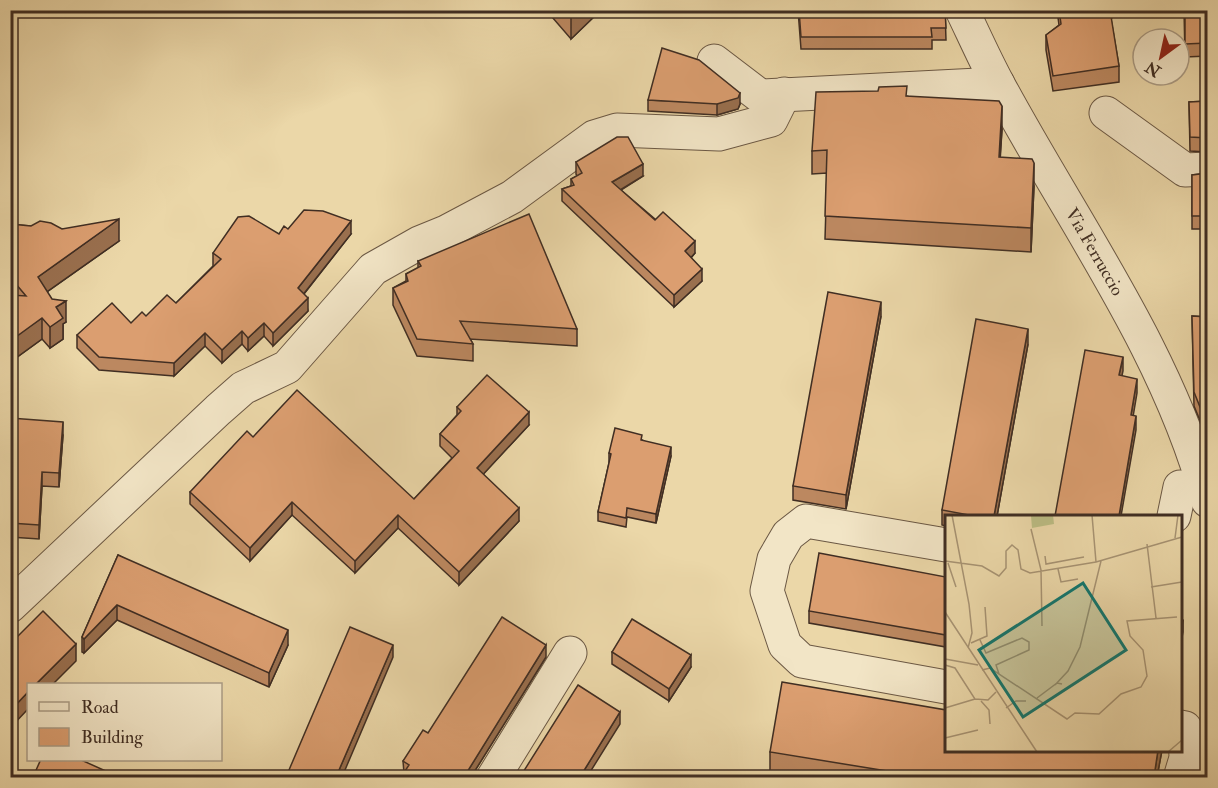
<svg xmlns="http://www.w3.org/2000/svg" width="1218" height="788" font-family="'IM FELL Double Pica',serif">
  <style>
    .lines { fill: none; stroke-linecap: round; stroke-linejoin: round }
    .minor-casing { stroke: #6b5844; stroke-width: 35 }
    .minor { stroke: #f2e5c6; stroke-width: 33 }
    .wall { fill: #bc8860; stroke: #402e23; stroke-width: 1.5 }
    .shaded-wall { fill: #996f4e; stroke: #402e23; stroke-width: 1.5 }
    .building { fill: #db9e70; stroke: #402e23; stroke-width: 1.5 }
    .labels { text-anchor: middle; stroke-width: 6; stroke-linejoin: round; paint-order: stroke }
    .street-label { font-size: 18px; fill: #402e23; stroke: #f2e5c6 }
    .inset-road { fill: none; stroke: #a79373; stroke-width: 1.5 }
    .view { fill: #0f766e; fill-opacity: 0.15; stroke: #0f766e; stroke-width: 3 }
    .inset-edge { fill: none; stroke: #402e23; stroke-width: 3 }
  </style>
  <rect width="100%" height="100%" fill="#ebd7a8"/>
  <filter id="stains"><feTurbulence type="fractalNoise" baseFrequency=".00333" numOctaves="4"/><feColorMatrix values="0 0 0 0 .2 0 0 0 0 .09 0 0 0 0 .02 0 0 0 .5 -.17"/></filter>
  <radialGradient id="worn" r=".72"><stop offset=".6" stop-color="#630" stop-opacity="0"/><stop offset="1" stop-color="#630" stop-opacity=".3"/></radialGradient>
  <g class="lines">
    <g class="minor-casing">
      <g id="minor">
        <path id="s1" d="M962 10C974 35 985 60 998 84 1072 222 1167 349 1208 501"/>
        <polyline points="714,61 760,96 998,84"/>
        <polyline points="1106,113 1185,170 1208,169"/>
        <polyline points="1174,516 1180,487"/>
        <polyline points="946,545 806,521 788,535 774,559 767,591 785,645 802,661 946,687"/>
        <polyline points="10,606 218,410 243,388 287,367 373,269 419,243 446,232 512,197 594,137 617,130 719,134 771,120 784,94"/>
        <polyline points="493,778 570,653"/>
        <polyline points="1180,778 1186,758 1185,728 1180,727"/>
      </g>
    </g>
    <use href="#minor" class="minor"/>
  </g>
  <g class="wall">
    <polygon points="546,10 601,10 571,39"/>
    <polygon points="798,10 945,10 946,40 932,40 932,49 801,49"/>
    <polygon points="1057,10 1117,10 1111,19 1119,66 1119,82 1053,91 1046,50 1046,35 1059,25"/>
    <polygon points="1184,10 1208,10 1208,56 1185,57"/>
    <polygon points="907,96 1002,129 1000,157 1034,186 1031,252 825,239 827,173 812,174 812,151"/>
    <polygon points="648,100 740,104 738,109 717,115 648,111"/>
    <polygon points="1208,101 1208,152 1190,151 1189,102"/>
    <polygon points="576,162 643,176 621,190 695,253 691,258 702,281 674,307 562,201 562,189 571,186 571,179 577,176 576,174"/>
    <polygon points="1208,173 1208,229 1192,229 1192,175"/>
    <polygon points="10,224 62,229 119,241 47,292 66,322 63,324 63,339 50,348 42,339 13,360 10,361"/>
    <polygon points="288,229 351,234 304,294 308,311 273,346 264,336 248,351 242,344 222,363 205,346 174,376 99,370 77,348 77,335 131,323 176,303 213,266 213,253 279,234"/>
    <polygon points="418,261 577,329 577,346 470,339 473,344 473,361 417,356 393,305 393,288 406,281 406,274 418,268"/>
    <polygon points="881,316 846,509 793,500 793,486"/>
    <polygon points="1192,316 1208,317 1208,430 1204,430 1194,406"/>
    <polygon points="1028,344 997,516 946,516 946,526 942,525 942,510"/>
    <polygon points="457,407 529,425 483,474 519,521 459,585 398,528 355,573 292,515 250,561 190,504 190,492 414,499 452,458 440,446 440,434 457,415"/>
    <polygon points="10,418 63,435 59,487 42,486 39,539 10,537"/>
    <polygon points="642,440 671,456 656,523 627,517 626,527 598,521 598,512 609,463 609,453"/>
    <polygon points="118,555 288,645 269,687 117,620 84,653 82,652 82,637"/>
    <rect x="1205" y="575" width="3" height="179"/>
    <polygon points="946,577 946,647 809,623 809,611"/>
    <polygon points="612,652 691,667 669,701 612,664"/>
    <polygon points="546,657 471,777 401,777 404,773 403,761 428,733"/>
    <polygon points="1162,750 1157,777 807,777 770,771 770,752"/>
  </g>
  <g class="shaded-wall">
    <polygon points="573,10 601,10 571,39 571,12"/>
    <polygon points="1109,10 1117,10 1109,22"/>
    <polygon points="740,93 740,104 738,109 717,115 717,104"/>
    <polygon points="1002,106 1002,129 999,180 999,157"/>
    <polygon points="1034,163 1034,186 1031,252 1031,228"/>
    <polygon points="643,164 643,176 612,195 612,182"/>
    <polygon points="119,219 119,241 38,298 38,277"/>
    <polygon points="351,221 351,234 298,301 298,288"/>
    <polygon points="695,241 695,253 685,264 685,251"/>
    <polygon points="702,269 702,281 674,307 674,295"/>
    <polygon points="308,298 308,311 273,346 273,333"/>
    <polygon points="66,301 66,322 63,324 63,339 50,348 50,327 56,307"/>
    <polygon points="881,302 881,316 846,509 846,495"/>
    <polygon points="42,318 42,339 13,360 10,361 10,340"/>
    <polygon points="264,323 264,336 248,351 248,338"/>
    <polygon points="1028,329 1028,344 997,516 994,516"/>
    <polygon points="242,331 242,344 222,363 222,350"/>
    <polygon points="205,333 205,346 174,376 174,363"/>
    <polygon points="1123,357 1123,371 1119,389 1119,375"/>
    <polygon points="1137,379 1137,393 1131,429 1131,415"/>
    <polygon points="529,412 529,425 477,481 477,468"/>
    <polygon points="1136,416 1136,430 1121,516 1119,516"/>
    <polygon points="63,422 63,435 59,487 59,473"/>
    <polygon points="671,447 671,456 656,523 656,514"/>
    <polygon points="42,472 42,486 39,539 39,525"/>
    <polygon points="292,502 292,515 250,561 250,548"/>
    <polygon points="519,508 519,521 459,585 459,572"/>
    <polygon points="398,515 398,528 355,573 355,561"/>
    <polygon points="117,605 117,620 84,653 84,639"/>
    <polygon points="1183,620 1183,632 1180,648 1180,636"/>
    <polygon points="288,630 288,645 269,687 269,673"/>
    <polygon points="76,644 76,661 53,684 36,684"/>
    <polygon points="393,645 393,657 342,777 336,777"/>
    <polygon points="546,645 546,657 471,777 464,777"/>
    <polygon points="691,655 691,667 669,701 669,689"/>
    <polygon points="28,692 28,709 10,728 10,711"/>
    <polygon points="620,712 620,724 587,777 580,777"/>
    <polygon points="1158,750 1162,750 1157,777 1154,777"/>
  </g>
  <g class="building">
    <polygon points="799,10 945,10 946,28 931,28 932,37 801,37"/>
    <polygon points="1059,10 1110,10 1119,66 1053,76 1046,35 1061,24"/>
    <polygon points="1185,10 1208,10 1208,43 1185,44"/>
    <polygon points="662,48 699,60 740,93 738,98 717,104 648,100"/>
    <polygon points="907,86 906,96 999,101 1002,106 999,157 1032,159 1034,163 1031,228 825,216 827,150 812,151 816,92 878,91 879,87"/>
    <polygon points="1208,101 1208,138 1190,137 1189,102"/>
    <polygon points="617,137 628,137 643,164 612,182 655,220 663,212 695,241 685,251 702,269 674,295 562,189 574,185 571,179 582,173 576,162"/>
    <polygon points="1208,173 1208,216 1192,216 1192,175"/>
    <polygon points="304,210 323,211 351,221 298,288 308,298 273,333 264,323 248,338 242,331 222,350 205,333 174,363 99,357 77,335 112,303 131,323 142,312 146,316 167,295 176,303 221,259 213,253 238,217 249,216 279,234 284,226 288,229"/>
    <polygon points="529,214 577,329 460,321 473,344 417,339 393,288 408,281 406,274 421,266 418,261"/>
    <polygon points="119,219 38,277 52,299 66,301 56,307 63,318 50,327 42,318 13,339 10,340 10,295 26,296 10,277 10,224 31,226 40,221 51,223 62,229"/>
    <polygon points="828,292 881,302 846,495 793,486"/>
    <polygon points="1192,316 1208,317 1208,417 1204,417 1194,392"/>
    <polygon points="976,319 1028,329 994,516 974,516 942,510"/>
    <polygon points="1085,350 1123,357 1119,375 1137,379 1131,415 1136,416 1119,516 1055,516"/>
    <polygon points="487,375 529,412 477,468 519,508 459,572 398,515 355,561 292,502 250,548 190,492 247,431 253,437 297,390 414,499 459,451 440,434 461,411 457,407"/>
    <polygon points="10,418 63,422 59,473 42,472 39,525 10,523"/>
    <polygon points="615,428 642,435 641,440 671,447 656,514 627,508 626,518 598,512 611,454 609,453"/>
    <polygon points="819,553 946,577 946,635 809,611"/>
    <polygon points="118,555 288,630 269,673 117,605 84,639 82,637"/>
    <rect x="1205" y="575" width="3" height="166"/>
    <polygon points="43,611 76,644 36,684 28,684 28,692 10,711 10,644"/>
    <polygon points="502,617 546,645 464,777 401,777 409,765 403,761 423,730 428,733"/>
    <polygon points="632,619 691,655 669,689 612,652"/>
    <polygon points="1180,619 1183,620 1180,636"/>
    <polygon points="350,627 393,645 336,777 286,777"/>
    <polygon points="782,682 946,710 946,750 1158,750 1154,777 1011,777 976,771 975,777 924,777 770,752"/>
    <polygon points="578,685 620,712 580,777 520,777"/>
    <polygon points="41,759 79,759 119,777 33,777"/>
  </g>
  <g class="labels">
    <g class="street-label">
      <text dy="6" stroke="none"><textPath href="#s1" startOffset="276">Via Ferruccio</textPath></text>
    </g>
  </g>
  <g transform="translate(945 515)">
    <rect width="237" height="237" fill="#ebd7a8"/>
    <path d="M108 0 109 9 87 13 86 1Z" fill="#bcbd84"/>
    <path class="inset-road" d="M7 0 24 89 27 118 23 133M147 0 151 47M86 14 96 55 97 111M230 23 233 0M202 29 211 103M100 41 101 49 139 42M0 46 37 51 54 61 61 53V36L67 30 73 35 76 54 85 58 151 47 237 22M3 48 11 72M113 54 116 67 133 64M206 72 237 67M0 97 92 237M35 125 41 138 77 123 84 127V135L51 150 54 159M26 128 42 121 40 92M0 144 33 150M0 150 10 153 30 184 0 193M37 155 45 153 122 204 130 198 154 199 176 179 196 172 202 161 198 135 185 121 182 106 232 102M110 170 123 156 135 132 156 46M92 183 112 168 117 169M30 184 43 185 51 177M36 186 44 195 45 209M61 193 71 186H81M0 223 33 215M223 237 237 225"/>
    <path class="view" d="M138 68 181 135 78 202 34 135Z"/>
    <rect width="237" height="237" class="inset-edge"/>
  </g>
  <rect width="1218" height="788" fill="none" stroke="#ebd7a8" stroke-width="36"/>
  <rect x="12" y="12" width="1194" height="764" fill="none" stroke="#402e23" stroke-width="3"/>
  <rect x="18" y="18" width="1182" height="752" fill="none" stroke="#402e23" stroke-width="1.5"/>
  <rect x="27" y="683" width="195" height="78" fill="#f2e5c6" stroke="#ab9c85" stroke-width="1.5"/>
  <rect x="39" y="702" width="30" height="9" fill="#f2e5c6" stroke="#ab9c85" stroke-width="1.5"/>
  <text x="81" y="713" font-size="18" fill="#402e23">Road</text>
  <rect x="39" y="728" width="30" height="18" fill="#db9e70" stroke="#ab9c85" stroke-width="1.5"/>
  <text x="81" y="743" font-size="18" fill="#402e23">Building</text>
  <g transform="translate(1161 57) rotate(213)"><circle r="28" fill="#f2e5c6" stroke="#ab9c85" stroke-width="1.5"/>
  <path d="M0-4.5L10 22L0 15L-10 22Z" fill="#8f2418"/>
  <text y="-9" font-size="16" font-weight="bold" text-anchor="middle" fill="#402e23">N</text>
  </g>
  <rect width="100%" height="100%" filter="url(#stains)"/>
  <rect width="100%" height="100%" fill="url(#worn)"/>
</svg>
